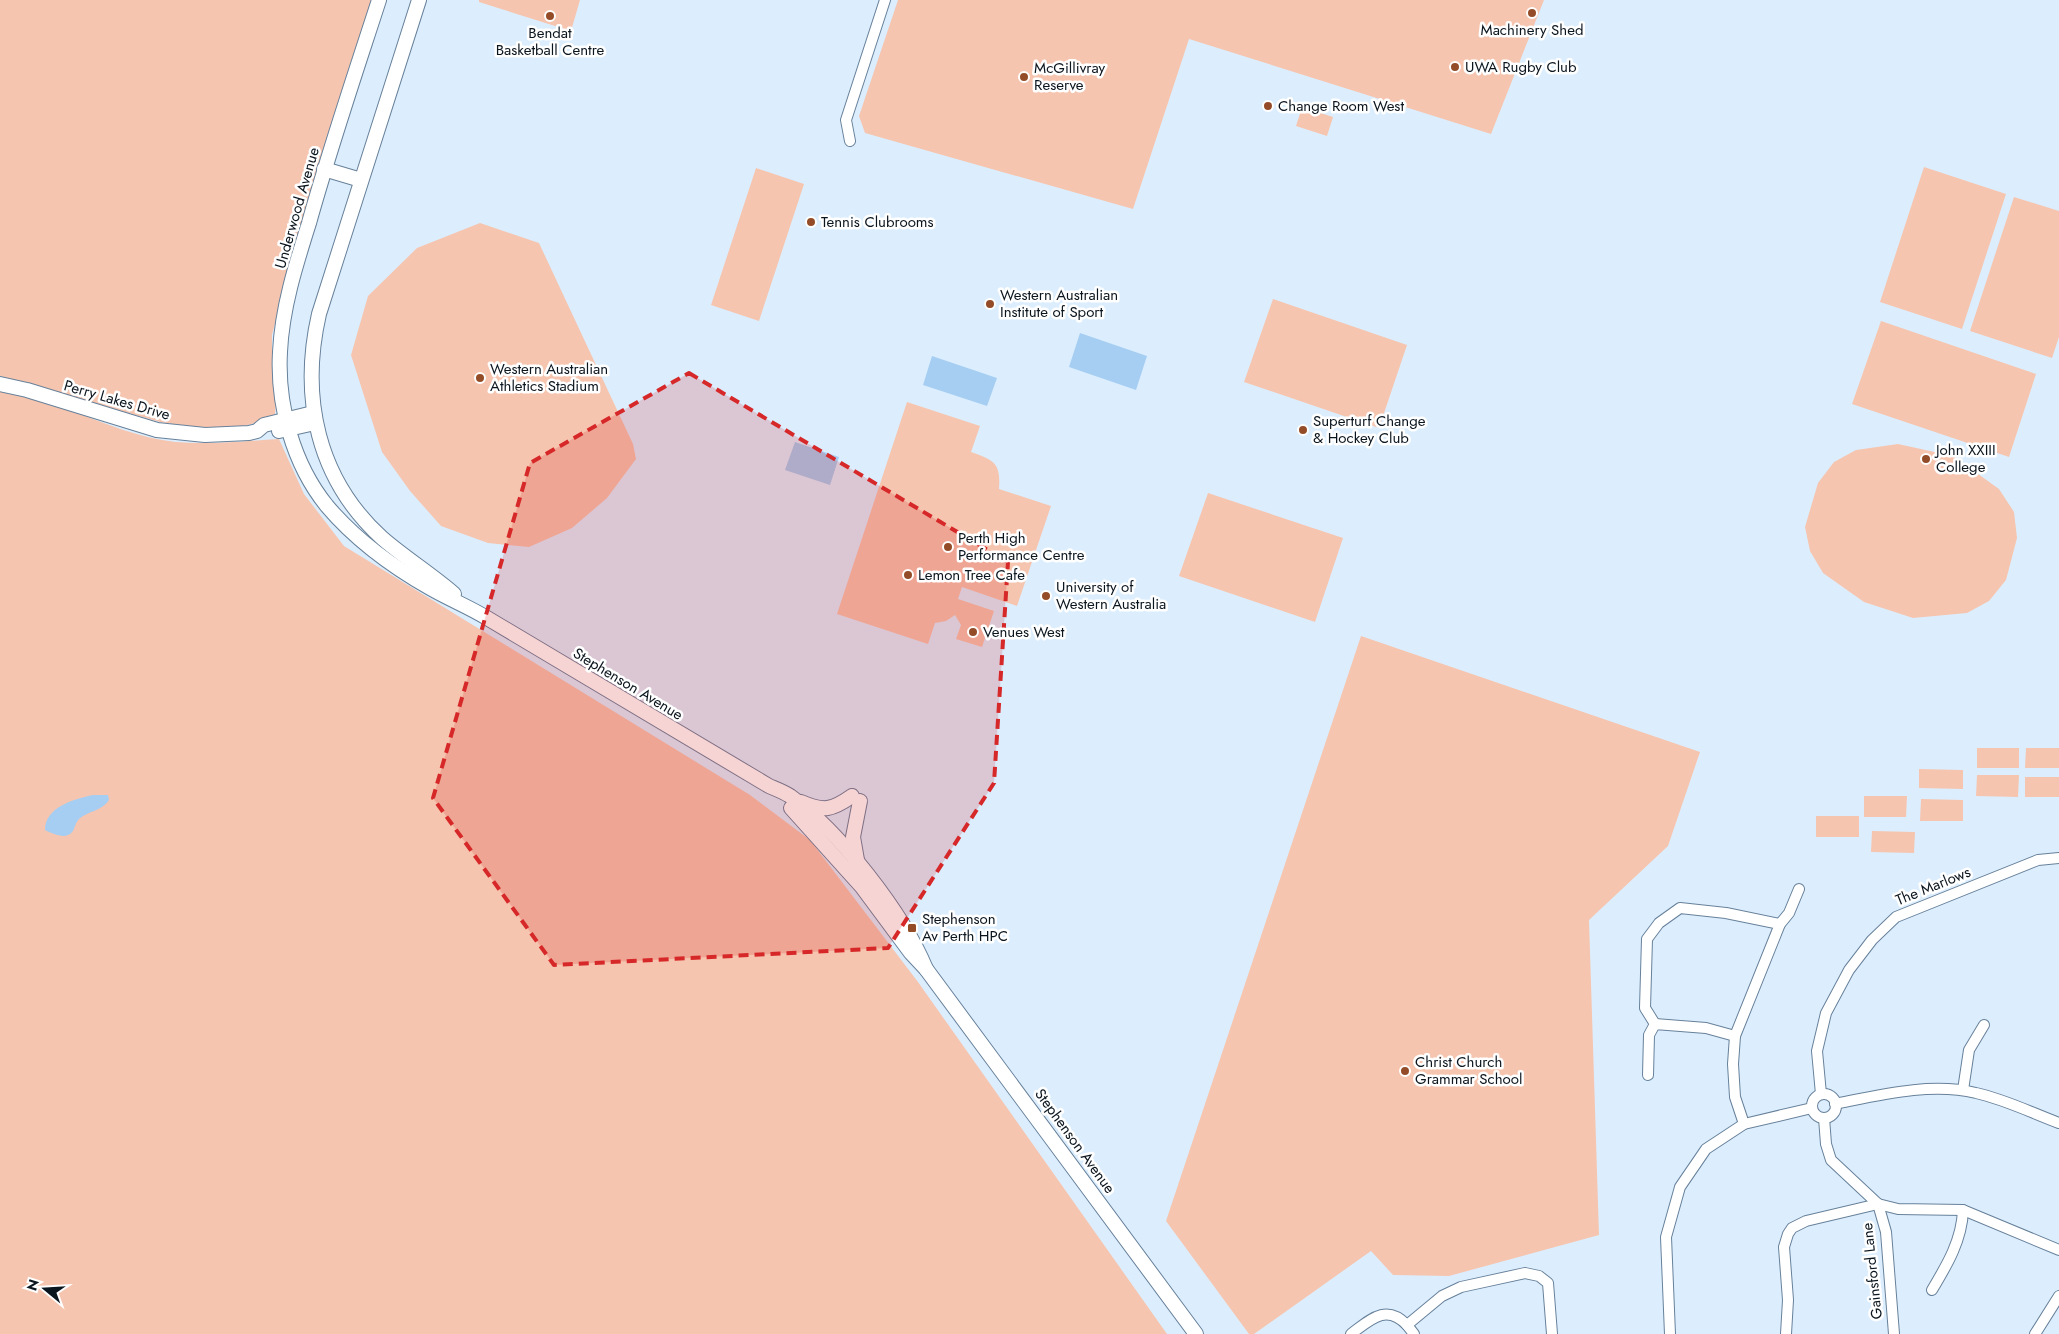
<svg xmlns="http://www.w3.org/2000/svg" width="2059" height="1334" font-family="Jost,sans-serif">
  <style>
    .green { fill: #f6c5af }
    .water { fill: #a6cef2 }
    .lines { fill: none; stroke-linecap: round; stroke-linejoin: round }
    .street-casing { stroke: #67819a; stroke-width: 12 }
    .secondary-casing { stroke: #67819a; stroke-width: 16 }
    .street { stroke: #fff; stroke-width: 10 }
    .secondary { stroke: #fff; stroke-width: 14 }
    .marked { fill: #d62828; fill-opacity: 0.2; stroke: #d62828; stroke-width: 4; stroke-dasharray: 10 6; stroke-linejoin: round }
    .poi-dot { fill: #934c27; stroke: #fff; stroke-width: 2 }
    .labels { text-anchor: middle; stroke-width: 5; stroke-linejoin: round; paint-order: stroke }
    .poi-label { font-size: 15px; fill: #0b151e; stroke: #fff; text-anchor: start }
    .street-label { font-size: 15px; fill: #0b151e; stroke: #fff }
  </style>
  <rect width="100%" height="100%" fill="#dceefe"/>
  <g class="green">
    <path d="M0 0H372L298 236 272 335V372L276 404 275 414C241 435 198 428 160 422L0 376Z"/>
    <polygon points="479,0 580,0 571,31 479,2"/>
    <polygon points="898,0 1544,0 1491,134 1189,39 1133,209 865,133 859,116"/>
    <polygon points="1302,107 1333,117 1327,136 1296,126"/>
    <polygon points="1924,167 2006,194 1962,329 1880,302"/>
    <polygon points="756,168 804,184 759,321 711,305"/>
    <polygon points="2014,197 2059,211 2059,337 2052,358 1970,331"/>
    <polygon points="480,223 539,243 633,444 636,459 607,498 572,528 529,547 488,543 441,526 410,491 382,452 351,355 368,296 417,248"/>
    <polygon points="1273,299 1407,345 1379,428 1244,382"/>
    <polygon points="1881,321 2036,374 2009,457 1852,404"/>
    <path d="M0 388C23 396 47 402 70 410 104 423 139 438 176 442 210 445 245 441 279 439L304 494 344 546 750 795 810 840 918 982 1167 1334H0Z"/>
    <path d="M907 402 980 426 971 452C994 460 1001 463 999 489L1051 506 1017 606 962 587 958 599 994 611 982 647 956 639 961 625 955 615 946 621 935 623 928 644 837 614Z"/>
    <polygon points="1898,444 1953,456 1999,489 2014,512 2017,538 2006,580 1989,601 1967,613 1913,618 1864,602 1823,573 1810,551 1805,527 1818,483 1834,462 1856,450"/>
    <polygon points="1208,493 1343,538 1315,622 1179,576"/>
    <polygon points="1361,636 1700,752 1668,846 1589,920 1599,1235 1449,1276 1393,1275 1371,1251 1254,1334 1249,1334 1166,1221"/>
    <rect x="1977" y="748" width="42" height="20"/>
    <polygon points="2026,748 2059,748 2059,768 2025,768"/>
    <polygon points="1919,769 1963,770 1963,789 1919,788"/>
    <polygon points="1977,775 2019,775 2018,797 1976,796"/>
    <rect x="2025" y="777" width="34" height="20"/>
    <polygon points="1864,796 1907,796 1906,817 1864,817"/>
    <polygon points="1921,799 1963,800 1963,821 1920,821"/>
    <rect x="1816" y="816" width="43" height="21"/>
    <polygon points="1872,831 1915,832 1914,853 1871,852"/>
  </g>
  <g class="water">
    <polygon points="1080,333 1147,356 1136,390 1069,367"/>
    <polygon points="932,356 997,378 987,406 923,385"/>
    <polygon points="795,442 839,457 830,485 785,470"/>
    <path d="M93 795H108L109 800C102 811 88 811 79 819 74 824 75 833 68 835 62 838 51 833 45 830 45 807 74 799 93 795Z"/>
  </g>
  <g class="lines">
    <g class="street-casing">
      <g id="street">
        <polyline points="850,141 846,120 885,0"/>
        <polyline points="1655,1024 1645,1008 1647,939 1659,923 1680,908 1726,913 1780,924"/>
        <polyline points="1648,1075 1649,1035 1655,1024 1706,1028 1735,1036"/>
        <polyline points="1963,1090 1969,1050 1984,1025"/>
        <polyline points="1821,1094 1817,1051 1826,1013 1849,970 1872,940 1896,917 2038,860 2059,858"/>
        <circle cx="1824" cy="1106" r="12"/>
        <path d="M1835 1104C1880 1095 1931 1082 1976 1093 2004 1099 2032 1113 2059 1123"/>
        <polyline points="1824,1118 1826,1144 1831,1160 1878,1204"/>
        <polyline points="1744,1124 1735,1097 1733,1064 1735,1036 1780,924 1789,913 1799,889"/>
        <polyline points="1878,1204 1886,1232 1894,1334"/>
        <path d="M1932 1290C1947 1265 1962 1240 1963 1210"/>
        <path d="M1351 1334C1370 1320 1386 1303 1407 1325"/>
        <polyline points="1414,1334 1407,1325 1442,1296 1461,1287 1525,1273 1539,1276 1548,1283 1552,1334"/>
        <polyline points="1670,1334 1666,1237 1680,1187 1706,1149 1744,1124 1812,1108"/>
        <polyline points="1786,1334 1788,1300 1784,1247 1788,1234 1792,1228 1806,1221 1878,1204 1898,1209 1963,1210 2059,1250"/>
        <polyline points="2035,1334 2059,1296"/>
      </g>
    </g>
    <g class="secondary-casing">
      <g id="secondary">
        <path d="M379 0C355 74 330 148 309 223 296 264 282 308 280 352 277 405 293 464 327 506 355 539 393 567 430 588 449 599 469 607 487 618 581 675 675 731 769 786 776 789 784 792 790 796 839 831 903 913 926 969"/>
        <path d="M419 0 319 314C300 397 317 479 382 538 405 558 431 574 454 594"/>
        <polyline points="324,169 361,180"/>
        <polyline points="0,384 27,390 157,430 205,435 249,433 257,431 264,425 313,413"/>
        <polyline points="279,431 315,423"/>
        <path d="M801 802C824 812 832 810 852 796"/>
        <polyline points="791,808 862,887 911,953 926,969 1196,1334"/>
        <polyline points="857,860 853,837 860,801"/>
      </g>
    </g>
    <use href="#street" class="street"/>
    <use href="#secondary" class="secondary"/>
  </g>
  <path class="marked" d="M689 373 1008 562 994 783 888 948 554 965 433 798 530 463Z"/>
  <g class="poi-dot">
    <circle cx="1532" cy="13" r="5"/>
    <circle cx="550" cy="16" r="5"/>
    <circle cx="1455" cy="67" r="5"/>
    <circle cx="1024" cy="77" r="5"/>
    <circle cx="1268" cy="106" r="5"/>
    <circle cx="811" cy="222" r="5"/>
    <circle cx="990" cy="304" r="5"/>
    <circle cx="480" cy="378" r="5"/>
    <circle cx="1303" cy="430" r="5"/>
    <circle cx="1926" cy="459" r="5"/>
    <circle cx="948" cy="547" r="5"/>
    <circle cx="908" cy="575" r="5"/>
    <circle cx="1046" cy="596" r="5"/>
    <circle cx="973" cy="632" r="5"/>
    <rect x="907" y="923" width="10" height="10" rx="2.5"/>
    <circle cx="1405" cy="1071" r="5"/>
  </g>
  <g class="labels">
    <g class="poi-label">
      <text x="1532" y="35" text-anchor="middle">Machinery Shed</text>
      <text x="550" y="38" text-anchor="middle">Bendat<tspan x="550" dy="17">Basketball Centre</tspan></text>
      <text x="1465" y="72">UWA Rugby Club</text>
      <text x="1034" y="73">McGillivray<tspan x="1034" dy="17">Reserve</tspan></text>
      <text x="1278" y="111">Change Room West</text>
      <text x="821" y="227">Tennis Clubrooms</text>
      <text x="1000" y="300">Western Australian<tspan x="1000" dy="17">Institute of Sport</tspan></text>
      <text x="490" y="374">Western Australian<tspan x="490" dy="17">Athletics Stadium</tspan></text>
      <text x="1313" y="426">Superturf Change<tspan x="1313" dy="17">&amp; Hockey Club</tspan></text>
      <text x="1936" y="455">John XXIII<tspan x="1936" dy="17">College</tspan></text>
      <text x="958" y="543">Perth High<tspan x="958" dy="17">Performance Centre</tspan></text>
      <text x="918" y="580">Lemon Tree Cafe</text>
      <text x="1056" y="592">University of<tspan x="1056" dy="17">Western Australia</tspan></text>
      <text x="983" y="637">Venues West</text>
      <text x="922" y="924">Stephenson<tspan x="922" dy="17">Av Perth HPC</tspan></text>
      <text x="1415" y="1067">Christ Church<tspan x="1415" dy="17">Grammar School</tspan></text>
    </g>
    <g class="street-label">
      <text transform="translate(297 208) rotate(-74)" y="5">Underwood Avenue</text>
      <text transform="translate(117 400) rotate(16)" y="5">Perry Lakes Drive</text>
      <text transform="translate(628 684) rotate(31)" y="5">Stephenson Avenue</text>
      <text transform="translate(1933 886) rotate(-22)" y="5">The Marlows</text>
      <text transform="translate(1075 1141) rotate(54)" y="5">Stephenson Avenue</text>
      <text transform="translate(1872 1271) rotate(-96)" y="5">Gainsford Lane</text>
    </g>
  </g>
  <g transform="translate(45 1289) rotate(288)" stroke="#ffffff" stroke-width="4" paint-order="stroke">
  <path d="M0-4L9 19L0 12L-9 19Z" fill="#0b151e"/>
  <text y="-8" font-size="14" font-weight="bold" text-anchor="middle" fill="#0b151e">N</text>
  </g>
</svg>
